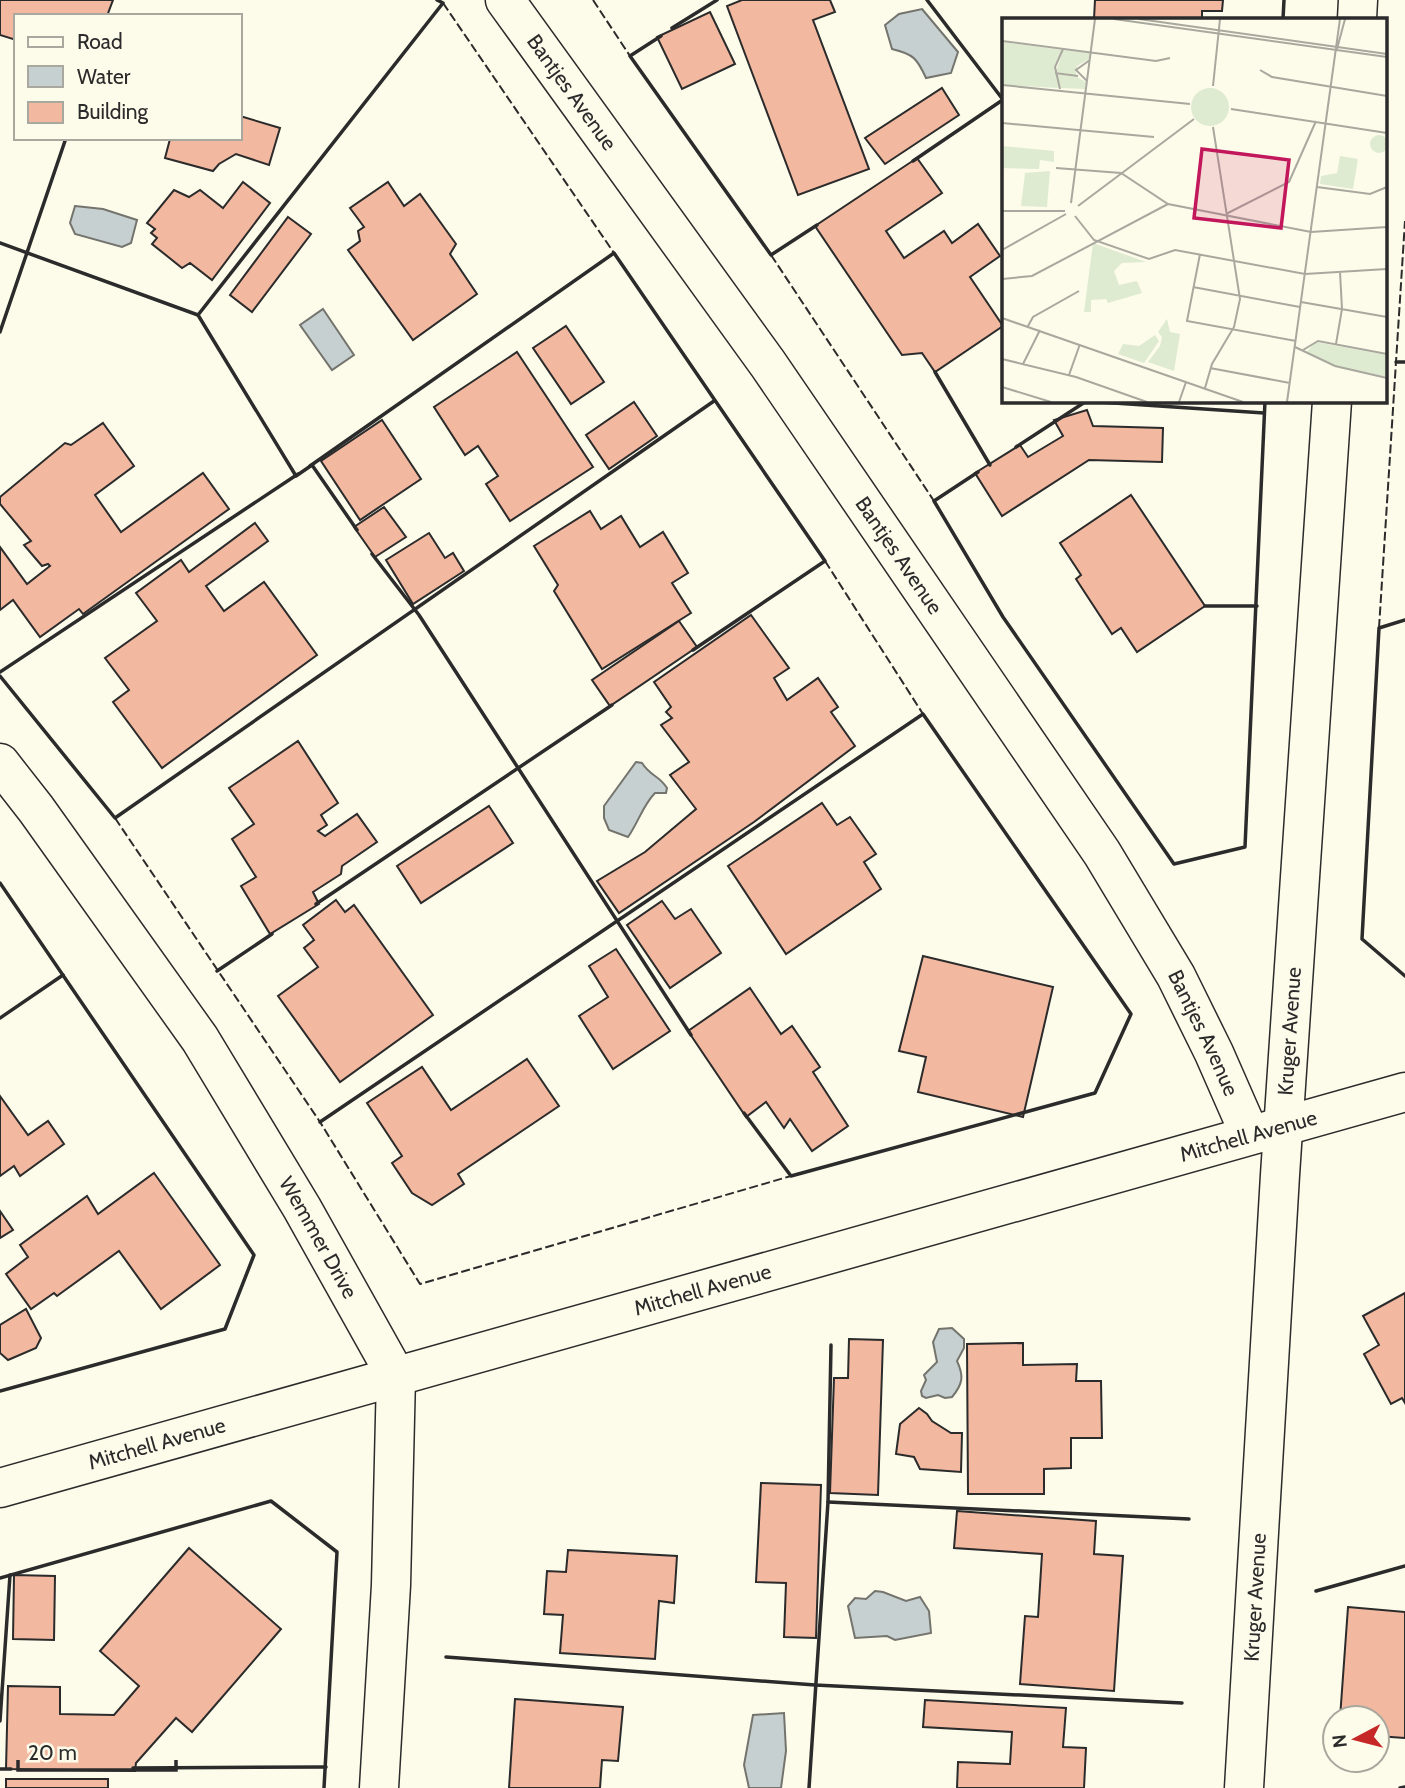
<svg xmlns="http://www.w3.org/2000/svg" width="1405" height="1788" font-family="Cabin,sans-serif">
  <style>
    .water { fill: #c7d0d0; stroke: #74746e; stroke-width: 2 }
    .building { fill: #f2b8a0; stroke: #2b2b2b; stroke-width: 2 }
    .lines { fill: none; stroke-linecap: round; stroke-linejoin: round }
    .minor-casing { stroke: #2b2b2b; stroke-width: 41 }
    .minor { stroke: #fdfbea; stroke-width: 38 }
    .fence { stroke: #2b2b2b; stroke-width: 2; stroke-dasharray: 9 3.5; stroke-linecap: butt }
    .wall { stroke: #2b2b2b; stroke-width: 3.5 }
    .labels { text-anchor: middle; stroke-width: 5; stroke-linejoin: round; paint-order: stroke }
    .street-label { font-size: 21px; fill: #2b2b2b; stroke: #fdfbea }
    .inset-road { fill: none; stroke: #a9a89e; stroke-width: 2 }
    .view { fill: #c2185b; fill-opacity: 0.15; stroke: #c2185b; stroke-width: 3.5 }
    .inset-edge { fill: none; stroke: #2b2b2b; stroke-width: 3.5 }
  </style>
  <rect width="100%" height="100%" fill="#fdfbea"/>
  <g class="water">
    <path d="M922 9 958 52 951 73 926 78C917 58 913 54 892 49L885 25 899 14Z"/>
    <polygon points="75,206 103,209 137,220 131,243 122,247 75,234 70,223"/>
    <polygon points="323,309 354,355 332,370 300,325"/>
    <path d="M636 762 642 763C651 777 659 775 667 788L666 793H655C643 805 638 823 628 837L609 830 604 818V806Z"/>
    <path d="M952 1328 964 1339V1348L957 1361C964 1376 963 1384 952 1397L945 1398 938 1395 926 1398 922 1396 921 1391 926 1380 924 1375 937 1362 933 1342 939 1329Z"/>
    <polygon points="875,1591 883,1592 906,1601 920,1597 929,1611 931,1633 895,1640 887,1636 855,1638 848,1606 855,1598 866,1599"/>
    <polygon points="784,1713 786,1751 781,1788 749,1788 744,1765 753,1715"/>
  </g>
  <g class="building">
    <polygon points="0,0 113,0 107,16 16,16 16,40 0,35"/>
    <polygon points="742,0 830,0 835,12 813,20 869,169 798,195 727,6"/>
    <polygon points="1095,0 1223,0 1222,11 1202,11 1202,19 1094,19"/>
    <polygon points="710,12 735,64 682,89 657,37"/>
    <polygon points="942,88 959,115 885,164 865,138"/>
    <polygon points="240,116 280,128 269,165 236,154 219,164 213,171 165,158 170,139 168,138 240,138"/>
    <polygon points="917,158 942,193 886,231 904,258 944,231 952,243 978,224 1000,256 970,277 1003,326 935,372 922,353 902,355 815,226"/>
    <polygon points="243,182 270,203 212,280 190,263 182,268 152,244 157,238 151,233 155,229 147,223 174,190 189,197 200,190 223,208"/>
    <polygon points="388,182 404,206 420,194 456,244 450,254 477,294 413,340 348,250 360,241 358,231 364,227 350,208"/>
    <polygon points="288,217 311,234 252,312 230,295"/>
    <polygon points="566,326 604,382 571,404 533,348"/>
    <polygon points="517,352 593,467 510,521 486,484 498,476 478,446 465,455 434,407"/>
    <polygon points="634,402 657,436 609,469 586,435"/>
    <polygon points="1087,410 1093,426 1163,428 1162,462 1089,460 1002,516 975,473 1020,445 1028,457 1063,436 1054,420"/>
    <polygon points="382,420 421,479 360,520 321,461"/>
    <polygon points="103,423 134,466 95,495 121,532 203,473 229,509 83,614 79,609 40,637 13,600 0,610 0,547 27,584 50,566 48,564 42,566 24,545 31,541 0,504 0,497 65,443 71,445"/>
    <polygon points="1131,495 1205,606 1137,652 1121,628 1112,634 1076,579 1081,575 1060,543"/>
    <polygon points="384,507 406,537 375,557 354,527"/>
    <polygon points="590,511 601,529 621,516 640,547 663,532 688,573 672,583 691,613 602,669 554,591 558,585 534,546"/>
    <polygon points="255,523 268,541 206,586 224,611 264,582 317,655 162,768 113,702 129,690 105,658 157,621 136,593 181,560 189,572"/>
    <polygon points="429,533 445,558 453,553 464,571 413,604 386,560"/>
    <polygon points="751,615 789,668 774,678 787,700 818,678 838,707 831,712 855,746 754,822 619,913 597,881 645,852 696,809 670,775 689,762 661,725 672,718 666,712 671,707 654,682"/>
    <polygon points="679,621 697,647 610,706 592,680"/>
    <polygon points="298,741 338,803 321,815 327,825 318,831 325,836 357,814 377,842 342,866 341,874 313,892 319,904 270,934 241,886 256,877 232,839 254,824 229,788"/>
    <polygon points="822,803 837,825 850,817 876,854 864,862 881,889 786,954 728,866"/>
    <polygon points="489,806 513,843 421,903 397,866"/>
    <polygon points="336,900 345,912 354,905 433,1015 340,1082 278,996 318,967 304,948 314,940 303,925"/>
    <polygon points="662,901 675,919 691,909 721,953 670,988 627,925"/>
    <polygon points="616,949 670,1031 613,1069 579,1016 608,997 589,966"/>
    <polygon points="923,956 1053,987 1023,1117 918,1092 926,1057 899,1051"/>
    <polygon points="750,988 781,1034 792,1026 820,1067 813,1072 848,1126 812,1151 790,1119 784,1128 766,1102 746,1117 688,1031"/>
    <polygon points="527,1059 559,1106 458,1174 464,1184 432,1205 412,1193 392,1163 402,1156 367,1103 422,1067 451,1110"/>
    <polygon points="0,1096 28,1135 48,1121 64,1144 20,1176 14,1166 0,1176"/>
    <polygon points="154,1173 220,1265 161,1309 119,1251 57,1296 54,1293 31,1309 6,1274 28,1257 20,1245 87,1196 98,1214"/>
    <polygon points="0,1211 13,1230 0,1238"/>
    <polygon points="1405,1293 1405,1403 1402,1398 1391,1404 1364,1354 1379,1345 1363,1316"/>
    <polygon points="26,1309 41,1338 36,1348 8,1360 0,1353 0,1325"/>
    <polygon points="849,1339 883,1340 878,1495 830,1493 834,1378 848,1378"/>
    <polygon points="1023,1343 1023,1365 1077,1364 1076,1381 1101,1381 1102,1438 1071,1438 1071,1468 1044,1469 1044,1494 968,1494 967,1344"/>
    <polygon points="919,1408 927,1414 932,1421 951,1433 962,1433 961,1472 920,1469 914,1457 896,1454 900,1424"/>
    <polygon points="761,1483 821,1485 816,1638 784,1637 786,1583 756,1582"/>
    <polygon points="957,1511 1096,1521 1094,1554 1123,1556 1114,1691 1020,1684 1025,1616 1038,1617 1042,1554 954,1548"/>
    <polygon points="189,1548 281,1629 192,1732 176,1718 136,1763 135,1771 6,1769 8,1686 60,1687 60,1714 114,1715 139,1686 100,1651"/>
    <polygon points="568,1550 677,1556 674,1603 659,1601 655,1659 560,1653 563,1615 544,1614 547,1571 566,1572"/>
    <polygon points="14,1575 55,1576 54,1640 13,1639"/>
    <polygon points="1348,1607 1405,1612 1405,1738 1377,1736 1377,1718 1340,1718"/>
    <polygon points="515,1699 623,1707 618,1761 602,1760 600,1788 509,1788"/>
    <polygon points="925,1700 1066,1708 1063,1747 1086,1748 1084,1788 957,1788 958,1762 1010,1764 1012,1732 923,1727"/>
    <rect x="6" y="1779" width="102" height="9"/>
  </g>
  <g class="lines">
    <g class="minor-casing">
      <g id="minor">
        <path id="s1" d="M505 0 768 364 1102 853 1176 976 1214 1053 1250 1135"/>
        <polyline points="1357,19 1358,0"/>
        <path id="s2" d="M0 763 36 809 200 1039 302 1208 396 1376 391 1585 379 1788"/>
        <path id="s3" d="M0 1488 1405 1092"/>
        <path id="s4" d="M1244 1788 1280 1175 1332 401"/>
      </g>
    </g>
    <use href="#minor" class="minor"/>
    <g class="fence">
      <polyline points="593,0 630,56"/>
      <polyline points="443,3 614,253"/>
      <polyline points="771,255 934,501"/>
      <polyline points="825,561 923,714"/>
      <polyline points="1379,628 1405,221"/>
      <polyline points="115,818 320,1122 420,1284 791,1176"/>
    </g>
    <g class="wall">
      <polyline points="927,0 1004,101"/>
      <polyline points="1283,19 1284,0"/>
      <polyline points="672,28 717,0"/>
      <polyline points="661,36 630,56 771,255 817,225"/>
      <polyline points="913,161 1004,99"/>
      <polyline points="0,243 198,315 296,476 312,465 357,530"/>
      <polyline points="198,315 443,3 437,0"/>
      <polyline points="0,332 66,138"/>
      <polyline points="1396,362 1405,362"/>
      <polyline points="935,372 990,465"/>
      <polyline points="1084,401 1264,413"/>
      <polyline points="1016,447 1085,402"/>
      <polyline points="310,466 614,253 825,561 693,650"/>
      <polyline points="978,472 934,501 1003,617 1174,864 1245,847 1265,401"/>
      <polyline points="372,554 419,615 691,1035"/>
      <polyline points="1205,606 1257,606"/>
      <polyline points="1405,620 1379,628 1362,939 1405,976"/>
      <polyline points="0,672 298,474"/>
      <polyline points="0,676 115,818 714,401"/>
      <polyline points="0,883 254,1255 225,1329 0,1391"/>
      <polyline points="316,904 612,705"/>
      <polyline points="217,971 272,934"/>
      <polyline points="0,1018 63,975"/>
      <polyline points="320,1122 923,714 1131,1014 1095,1093 791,1176 744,1113"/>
      <polyline points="828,1502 1189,1519"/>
      <polyline points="0,1578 271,1501 337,1552 324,1788"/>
      <polyline points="1316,1591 1405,1566"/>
      <polyline points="446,1657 815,1685 1182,1703"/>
      <polyline points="0,1721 10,1575"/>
      <polyline points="133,1768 326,1767"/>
      <polyline points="0,1769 11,1769"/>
      <polyline points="809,1788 828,1502 831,1345"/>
      <polyline points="1400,1788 1405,1787"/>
    </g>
  </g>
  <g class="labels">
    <g class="street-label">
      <text dy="7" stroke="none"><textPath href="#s1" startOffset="114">Bantjes Avenue</textPath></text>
      <text dy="7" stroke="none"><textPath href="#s1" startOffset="681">Bantjes Avenue</textPath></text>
      <text dy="7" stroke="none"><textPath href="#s4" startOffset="758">Kruger Avenue</textPath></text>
      <text dy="7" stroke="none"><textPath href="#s1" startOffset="1248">Bantjes Avenue</textPath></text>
      <text dy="7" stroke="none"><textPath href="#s3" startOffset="1297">Mitchell Avenue</textPath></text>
      <text dy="7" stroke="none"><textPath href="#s2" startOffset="572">Wemmer Drive</textPath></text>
      <text dy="7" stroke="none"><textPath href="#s3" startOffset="730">Mitchell Avenue</textPath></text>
      <text dy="7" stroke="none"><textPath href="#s3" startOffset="163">Mitchell Avenue</textPath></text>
      <text dy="7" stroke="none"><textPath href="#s4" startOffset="191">Kruger Avenue</textPath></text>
    </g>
  </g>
  <g transform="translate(1002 18)">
    <rect width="385" height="385" fill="#fdfbea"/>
    <path d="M0 24 60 32 53 47 57 70 0 67ZM61 32 88 35 87 41 75 48 74 57 54 54ZM54 56 75 59 84 64 83 71 59 70ZM189 89a19 19 0 1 1 38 0a19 19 0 1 1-38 0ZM368 126a9 9 0 1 1 18 0a9 9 0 1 1-18 0ZM0 128 52 133V144L38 142 37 151 0 150ZM338 138 356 141 351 171 318 166 319 158 335 155ZM48 153 45 189 19 188 23 155ZM91 225 144 244 120 245 112 253 117 267 135 263 140 275 106 285 104 281 89 282V294H82ZM165 301 168 314 178 316 172 353 146 344 158 328 160 319 156 314ZM153 317 157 323 142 345 116 336 121 326 137 328ZM313 324 385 337V359L334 348 305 334Z" fill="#deebd1"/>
    <path class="inset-road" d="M112 1 385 39M137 1 385 36M0 23 154 43 168 40M335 31 343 1M258 52 270 59 385 78M53 55 76 58M85 63 74 52 88 42M0 67 188 86M211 68 218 1M58 71 53 49 61 31M229 91 385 115M0 105 152 119M54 150 119 155 166 186 309 214 385 209M315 169 368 176 385 169M69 185 93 1M76 188 192 101M0 193H63M224 196 287 164 314 103M73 198 92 222 147 241 173 232 303 256 385 251M0 232 64 196M198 236 185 303 294 323M0 261 30 258 166 186M191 269 298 289M299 284 385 299M0 300 241 384M26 308 31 299 77 273M334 326 340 291 338 254M293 329 333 348 385 360M301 332 316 323 385 336M0 341 74 359 145 384M21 346 38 312M208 350 288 365M67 357 78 326M0 369 49 384M203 370 210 346 232 309 238 281 211 109M177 384 184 364M285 384 338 1"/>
    <path class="view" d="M200 131 287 142 279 210 192 200Z"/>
    <rect width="385" height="385" class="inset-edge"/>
  </g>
  <rect x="14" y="14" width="228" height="126" fill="#fdfbea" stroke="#a9a89e" stroke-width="2"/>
  <rect x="28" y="37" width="35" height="10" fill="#fdfbea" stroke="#a9a89e" stroke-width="2"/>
  <text x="77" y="49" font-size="21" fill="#2b2b2b">Road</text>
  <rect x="28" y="66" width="35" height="21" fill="#c7d0d0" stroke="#a9a89e" stroke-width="2"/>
  <text x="77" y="84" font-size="21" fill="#2b2b2b">Water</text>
  <rect x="28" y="102" width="35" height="21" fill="#f2b8a0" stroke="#a9a89e" stroke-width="2"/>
  <text x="77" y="119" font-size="21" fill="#2b2b2b">Building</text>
  <g transform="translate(1356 1739) rotate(263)"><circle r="33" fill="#fdfbea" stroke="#a9a89e" stroke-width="2"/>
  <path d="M0-5L12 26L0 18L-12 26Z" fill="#c62828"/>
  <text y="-10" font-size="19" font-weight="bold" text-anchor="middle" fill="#2b2b2b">N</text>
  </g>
  <path d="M18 1760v10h158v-10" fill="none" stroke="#2b2b2b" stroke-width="3.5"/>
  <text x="28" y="1760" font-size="21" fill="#2b2b2b" stroke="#fdfbea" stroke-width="5" paint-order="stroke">20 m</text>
</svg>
